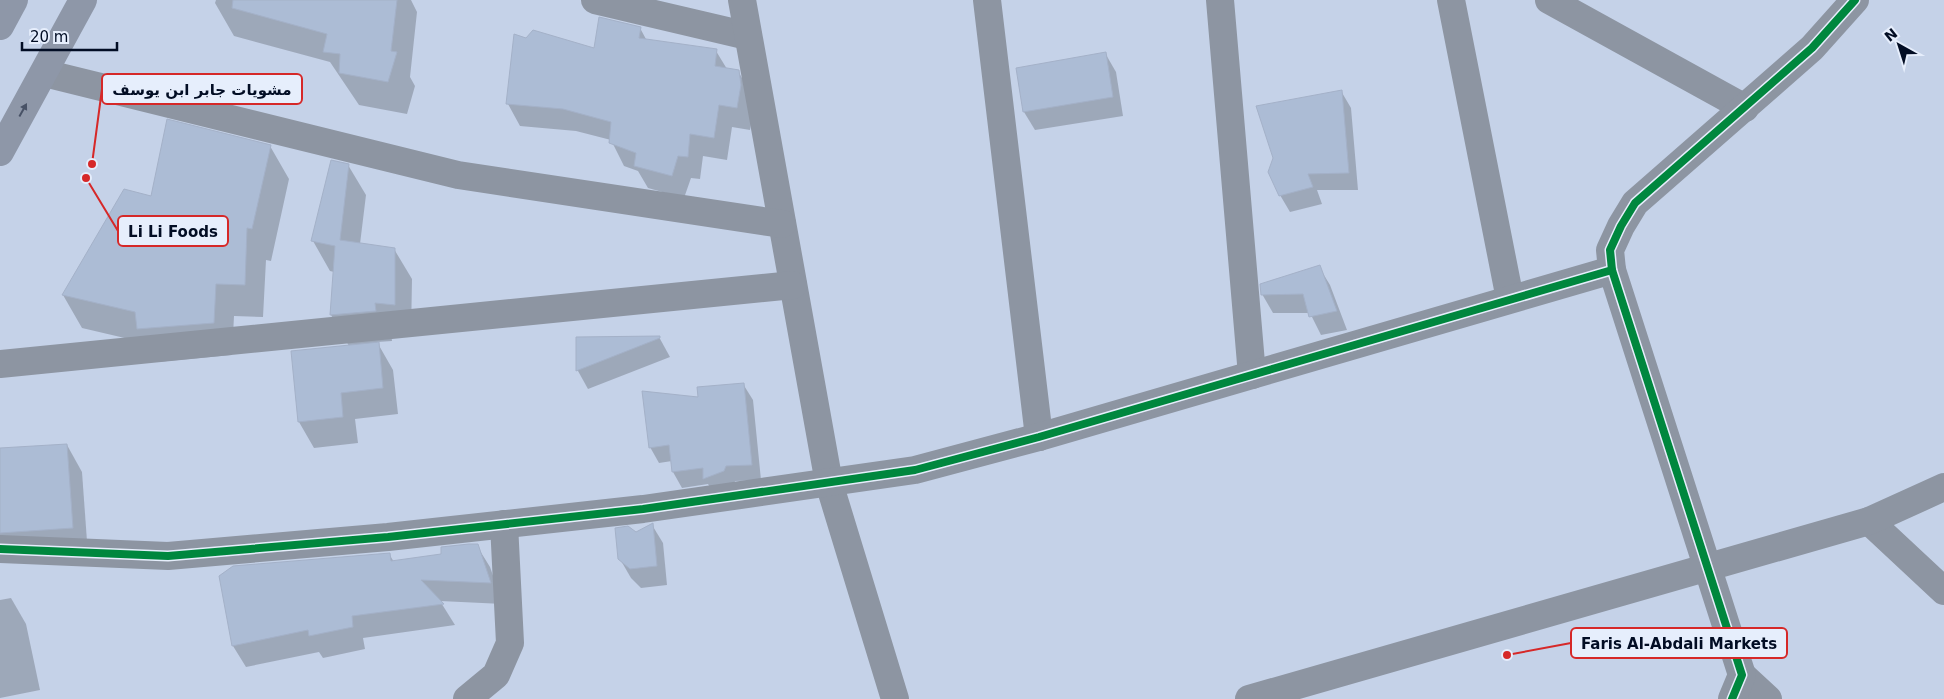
<svg xmlns="http://www.w3.org/2000/svg" width="1944" height="699" font-family="'DejaVu Sans',Cairo,sans-serif">
  <style>
    .shadow { fill: #0003 }
    .building { fill: #acbcd5; stroke: #a4b1c8 }
    .lines { fill: none; stroke-linecap: round; stroke-linejoin: round }
    .minor { stroke: #8d95a2; stroke-width: 28 }
    .tertiary { stroke: #8d95a2; stroke-width: 28 }
    .primary { stroke: #8e97a8; stroke-width: 28 }
    .cycleway-casing { stroke: #e6eefc; stroke-width: 11 }
    .cycleway { stroke: #00873e; stroke-width: 8 }
    .oneway { fill: #485266 }
    .leader { fill: none; stroke: #d62828; stroke-width: 2 }
    .callout-dot { fill: #d62828; stroke: #e6eefc; stroke-width: 2 }
    .callout { fill: #e6eefc; stroke: #d62828; stroke-width: 2 }
    .callout-label { font-size: 15px; text-anchor: middle; font-weight: bold; fill: #020d24 }
  </style>
  <rect width="100%" height="100%" fill="#c5d2e8"/>
  <g class="shadow">
    <polygon points="216,0 411,0 417,12 410,77 415,86 407,114 359,105 330,62 234,36 215,3"/>
    <polygon points="640,28 647,41 716,51 727,69 738,71 751,94 754,108 750,130 732,127 727,160 703,156 700,179 691,178 684,198 648,188 638,171 624,166 611,140 576,131 520,126 508,104 527,39 595,50"/>
    <polygon points="1105,53 1116,72 1123,116 1035,130 1024,112 1017,69"/>
    <polygon points="1341,91 1351,108 1358,190 1317,190 1322,204 1290,212 1280,195"/>
    <polygon points="270,146 289,179 271,261 266,260 263,317 234,316 232,355 157,362 146,343 82,328 63,295 152,198"/>
    <polygon points="348,165 366,195 360,244 394,249 412,279 411,335 391,332 392,341 377,342 393,370 398,414 355,419 358,443 314,448 299,422 349,346 331,315 334,272 330,271 313,241"/>
    <polygon points="1319,267 1330,285 1347,330 1321,335 1310,313 1273,313 1262,294"/>
    <polygon points="659,337 670,357 588,389 578,371 577,338"/>
    <polygon points="743,384 753,400 761,480 735,481 733,487 714,494 708,484 682,488 673,472 672,461 659,463 650,447 699,398"/>
    <polygon points="67,445 82,472 88,555 0,561 0,461"/>
    <polygon points="652,525 663,543 667,585 641,588 631,578 620,559 636,534"/>
    <polygon points="477,546 490,567 503,604 440,601 455,625 363,638 365,649 323,658 319,652 246,667 233,646 220,577 389,554 394,562 442,555"/>
    <polygon points="11,598 26,624 40,690 0,698 0,600"/>
  </g>
  <g class="building">
    <polygon points="233,0 397,0 391,51 397,52 388,82 339,73 340,54 323,52 327,34 232,8"/>
    <polygon points="599,17 641,27 639,38 717,49 715,66 739,70 741,85 737,108 719,105 714,138 690,134 688,157 678,156 672,176 634,166 636,153 609,143 611,122 563,109 506,104 514,34 526,38 533,30 594,48"/>
    <polygon points="1106,52 1113,97 1023,112 1016,68"/>
    <polygon points="1342,90 1349,173 1308,174 1313,187 1279,196 1268,172 1273,158 1256,106"/>
    <polygon points="167,119 271,145 252,229 247,228 245,285 216,284 214,323 137,329 135,312 62,295 124,189 151,196"/>
    <polygon points="331,160 349,164 340,240 395,248 395,305 375,303 376,311 330,315 335,246 311,241"/>
    <polygon points="1320,265 1337,311 1309,317 1303,294 1261,295 1260,284"/>
    <polygon points="660,336 660,338 576,371 576,337"/>
    <polygon points="379,342 383,388 341,393 343,417 298,422 291,351"/>
    <polygon points="744,383 752,465 726,466 724,471 703,479 703,468 672,472 669,445 649,448 642,391 698,397 697,387"/>
    <polygon points="67,444 73,528 0,533 0,448"/>
    <polygon points="653,523 657,566 630,569 618,559 615,528 628,526 636,532"/>
    <polygon points="469,544 478,544 491,583 421,580 444,604 352,616 353,627 309,636 308,630 232,646 219,576 233,566 390,553 391,561 441,554 441,547"/>
  </g>
  <g class="lines">
    <g class="minor">
      <polyline points="595,0 748,36"/>
      <polyline points="742,0 829,483 895,699"/>
      <polyline points="987,0 1039,437"/>
      <polyline points="1220,0 1252,375"/>
      <polyline points="1451,0 1510,299"/>
      <polyline points="1549,0 1745,108"/>
      <polyline points="44,73 458,175 782,224"/>
      <polyline points="0,364 793,285"/>
      <polyline points="1869,521 1944,591"/>
      <polyline points="0,549 168,556 388,537 643,509 915,470 1039,437 1612,270"/>
      <polyline points="1742,675 1768,699"/>
      <polyline points="467,699 496,675 510,643 504,524"/>
      <polyline points="1732,699 1742,675 1612,270 1610,250 1621,226 1635,203 1812,48 1855,0"/>
    </g>
    <polyline class="tertiary" points="1249,699 1869,521 1944,487"/>
    <g class="primary">
      <polyline points="0,26 14,0"/>
      <polyline points="0,152 83,0"/>
    </g>
    <g class="cycleway-casing">
      <g id="cycleway">
        <polyline points="0,549 168,556 388,537 643,509 915,470 1039,437 1612,270"/>
        <polyline points="1732,699 1742,675 1612,270 1610,250 1621,226 1635,203 1812,48 1855,0"/>
      </g>
    </g>
    <use href="#cycleway" class="cycleway"/>
  </g>
  <defs><path id="oneway-solid" d="M-6-.8H1V-3.2L6.5 0L1 3.2V.8H-6Z" transform="scale(1.25)"/></defs>
  <use class="oneway" href="#oneway-solid" transform="translate(23 110) rotate(-61)"/>
  <path class="leader" d="M92 164L102 89M86 178L118 231M1507 655L1571 643"/>
  <g class="callout-dot">
    <circle cx="92" cy="164" r="5"/>
    <circle cx="86" cy="178" r="5"/>
    <circle cx="1507" cy="655" r="5"/>
  </g>
  <g class="callout">
    <rect x="102" y="74" width="200" height="30" rx="5"/>
    <rect x="118" y="216" width="110" height="30" rx="5"/>
    <rect x="1571" y="628" width="216" height="30" rx="5"/>
  </g>
  <g class="callout-label">
    <text x="202" y="95">مشويات جابر ابن يوسف</text>
    <text x="173" y="237">Li Li Foods</text>
    <text x="1679" y="649">Faris Al-Abdali Markets</text>
  </g>
  <g transform="translate(1899 45) rotate(321)" stroke="#e6eefc" stroke-width="4" paint-order="stroke">
  <path d="M0-4L9 19L0 12L-9 19Z" fill="#020d24"/>
  <text y="-8" font-size="14" font-weight="bold" text-anchor="middle" fill="#020d24">N</text>
  </g>
  <path d="M22 42v8h95v-8" fill="none" stroke="#020d24" stroke-width="2.5"/>
  <text x="30" y="42" font-size="15" fill="#020d24" stroke="#e6eefc" stroke-width="4" paint-order="stroke">20 m</text>
</svg>
